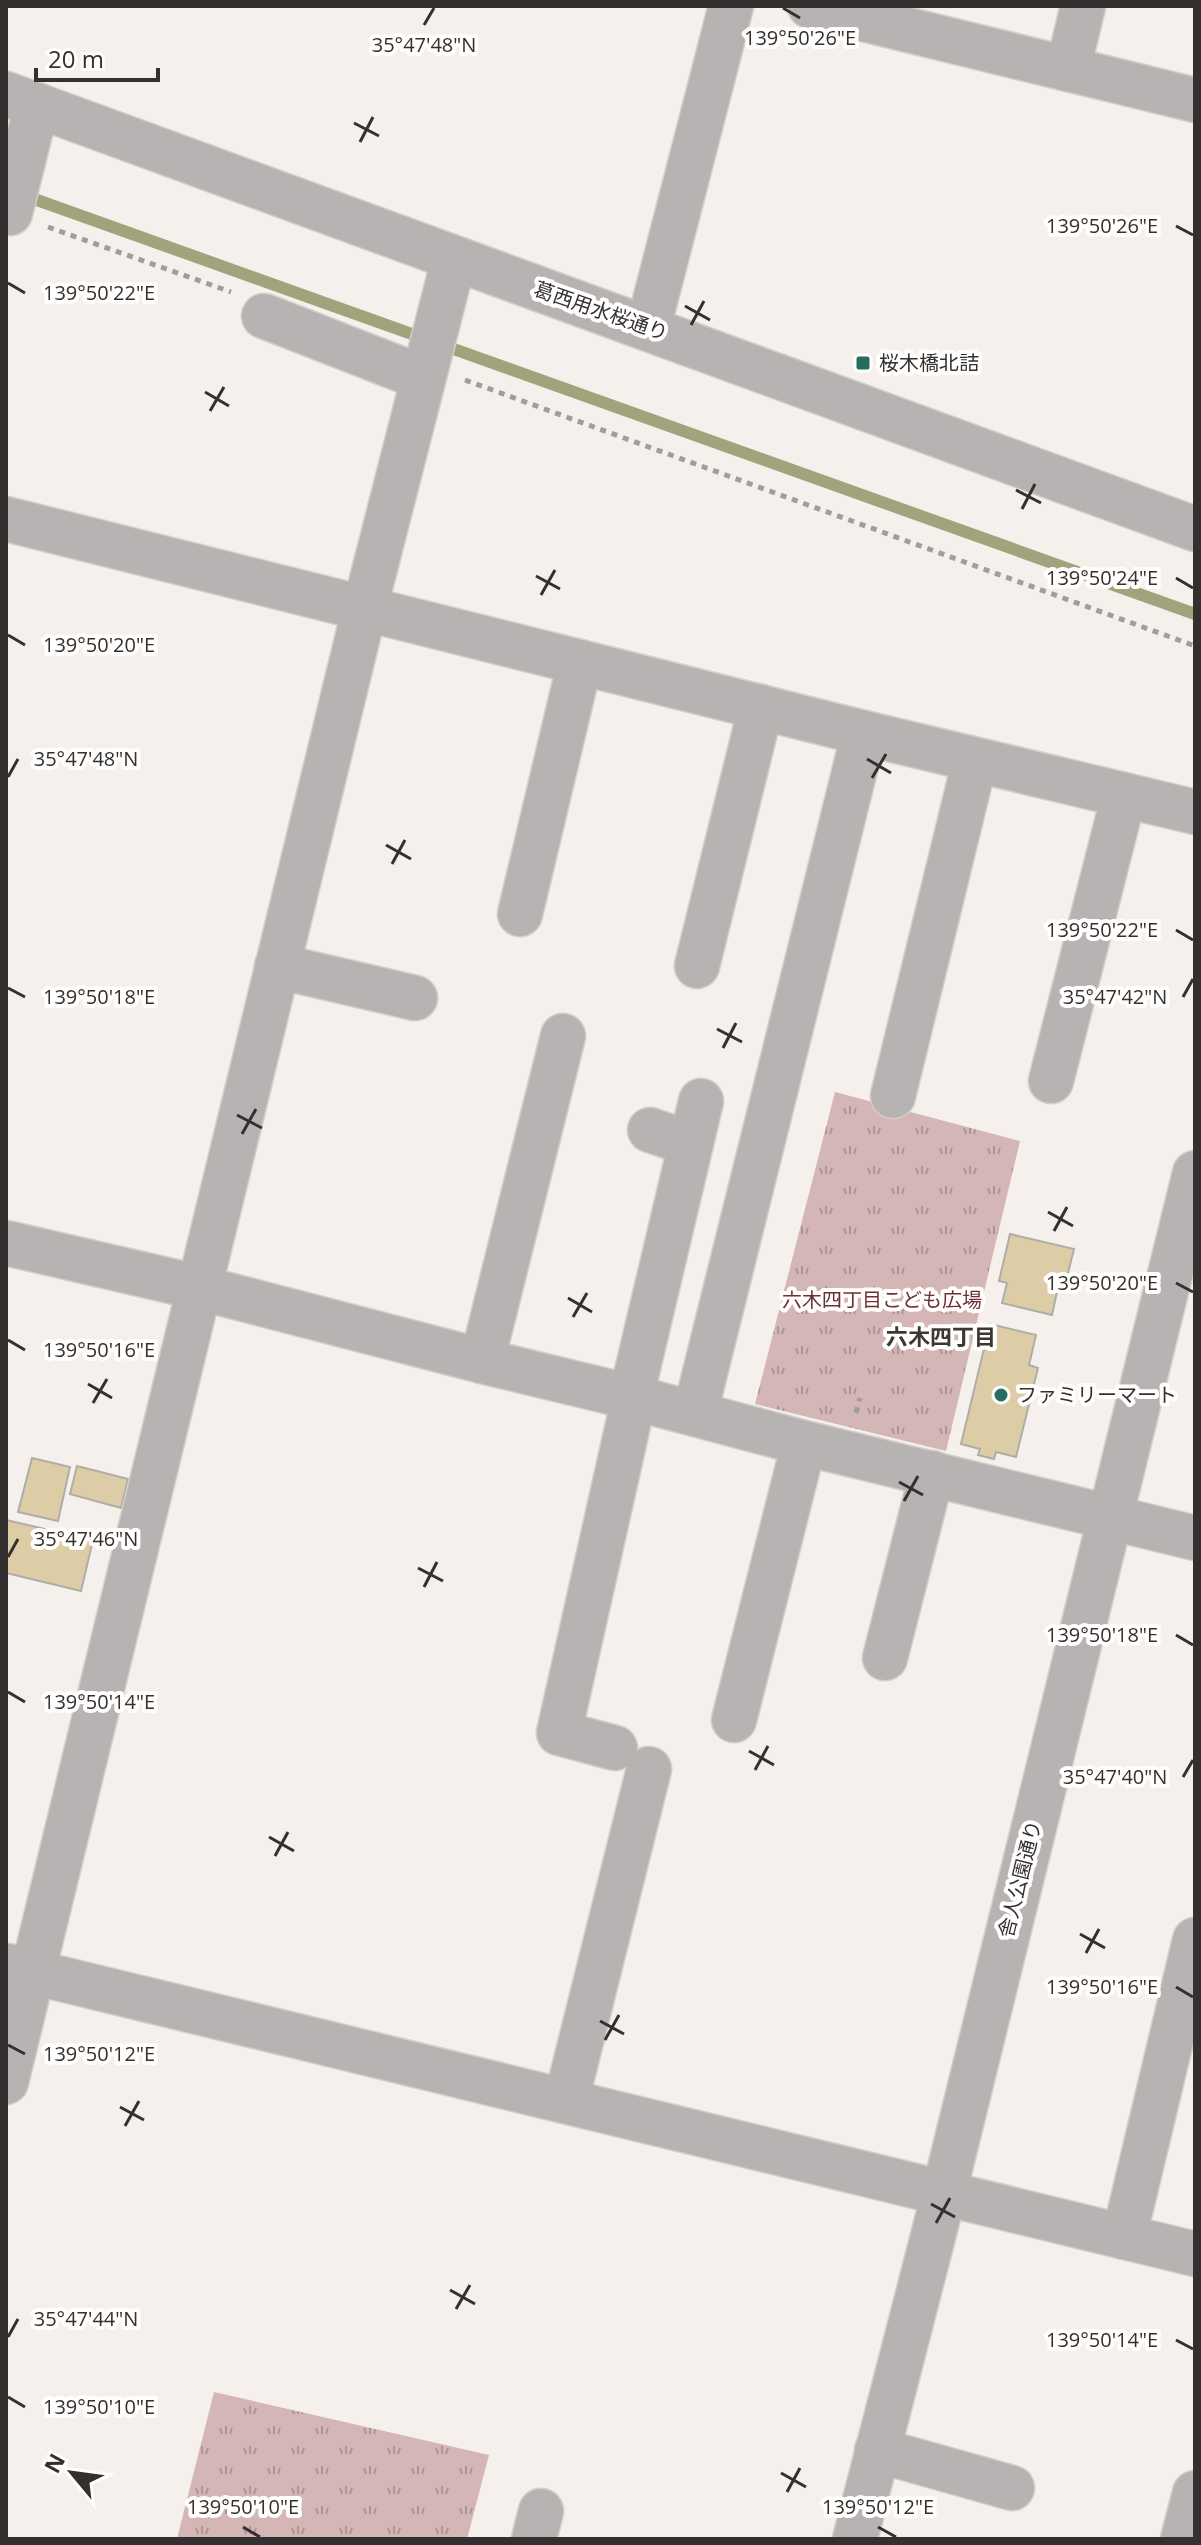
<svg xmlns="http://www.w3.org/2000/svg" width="1201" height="2545" font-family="'Open Sans','Noto Sans JP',sans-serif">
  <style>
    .park { fill: url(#park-tufts) }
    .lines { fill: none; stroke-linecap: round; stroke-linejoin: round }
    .stream { stroke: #a1a37c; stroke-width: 12 }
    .building { fill: #ddcda6; stroke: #b0ada8; stroke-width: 2 }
    .minor-casing { stroke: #d2cec9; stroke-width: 47 }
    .path { stroke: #a19d9a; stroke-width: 5; stroke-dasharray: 6 6; stroke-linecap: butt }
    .minor { stroke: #b6b3b2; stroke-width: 44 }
    .ticks { fill: none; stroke: #333130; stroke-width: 3 }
    .poi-dot { fill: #266c60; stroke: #fffefd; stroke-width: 3 }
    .labels { text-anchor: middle; stroke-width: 8; stroke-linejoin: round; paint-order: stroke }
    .street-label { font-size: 20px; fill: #333130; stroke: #fffefd }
    .poi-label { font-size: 20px; fill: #333130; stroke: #fffefd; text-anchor: start }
    .park-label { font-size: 20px; fill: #6b3033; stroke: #fffefd }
    .neighbourhood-label { font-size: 22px; font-weight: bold; fill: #3b3733; stroke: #fffefd }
    .ticks-label { font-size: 20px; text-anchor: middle; fill: #333130; stroke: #fffefd; stroke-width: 8; stroke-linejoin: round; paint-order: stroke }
  </style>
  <defs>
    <pattern id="park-tufts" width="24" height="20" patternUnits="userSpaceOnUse" patternTransform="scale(2)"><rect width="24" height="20" fill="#d5b6b6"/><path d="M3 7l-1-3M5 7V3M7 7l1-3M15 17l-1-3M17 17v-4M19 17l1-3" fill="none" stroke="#ad9594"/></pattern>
  </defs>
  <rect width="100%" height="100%" fill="#f5f0eb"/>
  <g class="park">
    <polygon points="835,1092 1020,1141 946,1451 755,1404"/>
    <polygon points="214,2392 489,2455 467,2539 177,2539"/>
  </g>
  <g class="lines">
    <polyline class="stream" points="23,195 1195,614"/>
  </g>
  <g class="building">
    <polygon points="1010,1234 1074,1249 1063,1293 1057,1292 1052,1315 1002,1303 1007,1283 999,1281"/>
    <polygon points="990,1324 1036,1335 1029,1365 1038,1368 1016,1457 996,1452 994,1459 978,1455 980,1449 961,1444"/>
    <polygon points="32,1458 70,1467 58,1521 18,1512"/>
    <polygon points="77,1466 128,1479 121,1508 70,1494"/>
    <polygon points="6,1520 93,1540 81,1591 6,1573"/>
  </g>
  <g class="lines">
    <g class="minor-casing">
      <g id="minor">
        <polyline points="810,6 1195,100"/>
        <polyline points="1068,69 1083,6"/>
        <polyline points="6,94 1195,529"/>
        <polyline points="10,213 37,105"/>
        <polyline points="264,316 423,378"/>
        <polyline points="648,328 731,6"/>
        <polyline points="6,519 864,733 1195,812"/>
        <polyline points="520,914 580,662"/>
        <polyline points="277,966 415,998"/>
        <polyline points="697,966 761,707"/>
        <polyline points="1051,1081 1124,795"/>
        <polyline points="893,1096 975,760"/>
        <polyline points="650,1130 691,1144"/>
        <polyline points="6,1243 201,1288 482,1361 631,1397 804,1443 1195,1538"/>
        <polyline points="482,1361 563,1036"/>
        <polyline points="631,1397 701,1101"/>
        <polyline points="695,1413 864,733"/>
        <polyline points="885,1658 932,1473"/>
        <polyline points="734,1720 804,1443"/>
        <polyline points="615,1748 559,1733 634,1398"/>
        <polyline points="8,1966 1195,2254"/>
        <polyline points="6,2082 365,607 454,259"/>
        <polyline points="566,2101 649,1769"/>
        <polyline points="1124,2237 1195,1940"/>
        <polyline points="877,2450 1012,2488"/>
        <polyline points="534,2539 541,2511"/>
        <polyline points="855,2539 937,2221 1195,1173"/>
        <polyline points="1183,2539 1195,2493"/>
      </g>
    </g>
    <g class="path">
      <polyline points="48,227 231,292"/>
      <polyline points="465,380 1195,646"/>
      <polyline points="856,1413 860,1398"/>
    </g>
    <use href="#minor" class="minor"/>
  </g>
  <path class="ticks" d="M783 8 800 18M424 25 434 8M354 123 379 136M360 142 373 117M1176 226 1193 235M8 283 25 293M685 306 710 320M691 325 704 301M205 392 229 406M210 411 224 387M1016 490 1041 503M1022 509 1035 484M536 576 560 589M1176 578 1193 588M541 595 555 570M8 635 25 645M867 759 891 773M8 777 18 759M872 778 886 754M386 845 411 859M392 864 405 840M1176 930 1193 940M8 988 25 997M1183 997 1193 979M717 1029 742 1042M723 1048 736 1023M237 1115 262 1128M242 1134 256 1109M1048 1212 1073 1226M1054 1231 1067 1207M1176 1283 1193 1292M568 1298 592 1312M573 1317 587 1293M8 1340 25 1350M88 1384 112 1398M93 1403 107 1379M899 1482 923 1495M904 1501 918 1476M8 1557 18 1539M418 1568 443 1581M424 1587 437 1562M1176 1635 1193 1645M8 1692 25 1702M749 1751 774 1765M755 1770 768 1746M1183 1777 1193 1760M269 1837 294 1851M275 1856 288 1832M1080 1934 1105 1948M1086 1953 1099 1929M1176 1987 1193 1997M600 2021 624 2034M605 2040 619 2015M8 2045 25 2054M120 2107 144 2120M125 2126 139 2101M931 2204 955 2217M936 2223 950 2198M450 2290 475 2304M456 2309 470 2285M8 2337 18 2319M1176 2340 1193 2349M8 2397 25 2407M781 2473 806 2487M787 2492 800 2468M243 2527 260 2537M878 2527 896 2537"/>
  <g class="poi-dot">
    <rect x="855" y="355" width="16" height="16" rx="4"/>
    <circle cx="1001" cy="1395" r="8"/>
  </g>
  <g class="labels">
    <g class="street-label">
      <text transform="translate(601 311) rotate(19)" y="7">葛西用水桜通り</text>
      <text transform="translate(1020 1879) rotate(-76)" y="7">舎人公園通り</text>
    </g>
    <g class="poi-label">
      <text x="879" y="370">桜木橋北詰</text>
      <text x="1017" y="1402">ファミリーマート</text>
    </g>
    <g class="park-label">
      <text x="882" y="1307">六木四丁目こども広場</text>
    </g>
    <g class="neighbourhood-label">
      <text x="941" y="1345">六木四丁目</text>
    </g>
  </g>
  <g class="ticks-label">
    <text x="800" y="45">139°50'26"E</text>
    <text x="424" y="52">35°47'48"N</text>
    <text x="1102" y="233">139°50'26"E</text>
    <text x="99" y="300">139°50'22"E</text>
    <text x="1102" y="585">139°50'24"E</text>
    <text x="99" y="652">139°50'20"E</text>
    <text x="86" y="766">35°47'48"N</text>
    <text x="1102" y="937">139°50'22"E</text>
    <text x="1115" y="1004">35°47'42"N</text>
    <text x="99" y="1004">139°50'18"E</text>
    <text x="1102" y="1290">139°50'20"E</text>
    <text x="99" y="1357">139°50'16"E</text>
    <text x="86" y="1546">35°47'46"N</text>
    <text x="1102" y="1642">139°50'18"E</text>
    <text x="99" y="1709">139°50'14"E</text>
    <text x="1115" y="1784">35°47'40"N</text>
    <text x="1102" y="1994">139°50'16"E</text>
    <text x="99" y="2061">139°50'12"E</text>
    <text x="86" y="2326">35°47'44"N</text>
    <text x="1102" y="2347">139°50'14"E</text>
    <text x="99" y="2414">139°50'10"E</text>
    <text x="243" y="2514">139°50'10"E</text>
    <text x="878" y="2514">139°50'12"E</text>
  </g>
  <rect width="1201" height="2545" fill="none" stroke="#333130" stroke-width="16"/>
  <g transform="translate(72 2473) rotate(299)" stroke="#fffefd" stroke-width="6" paint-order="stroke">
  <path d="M0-6L14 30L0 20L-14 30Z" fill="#333130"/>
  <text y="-12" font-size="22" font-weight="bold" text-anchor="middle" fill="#333130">N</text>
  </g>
  <path d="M36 68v12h122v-12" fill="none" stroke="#333130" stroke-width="4"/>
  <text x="48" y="68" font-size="24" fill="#333130" stroke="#fffefd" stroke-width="6" paint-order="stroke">20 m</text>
</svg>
